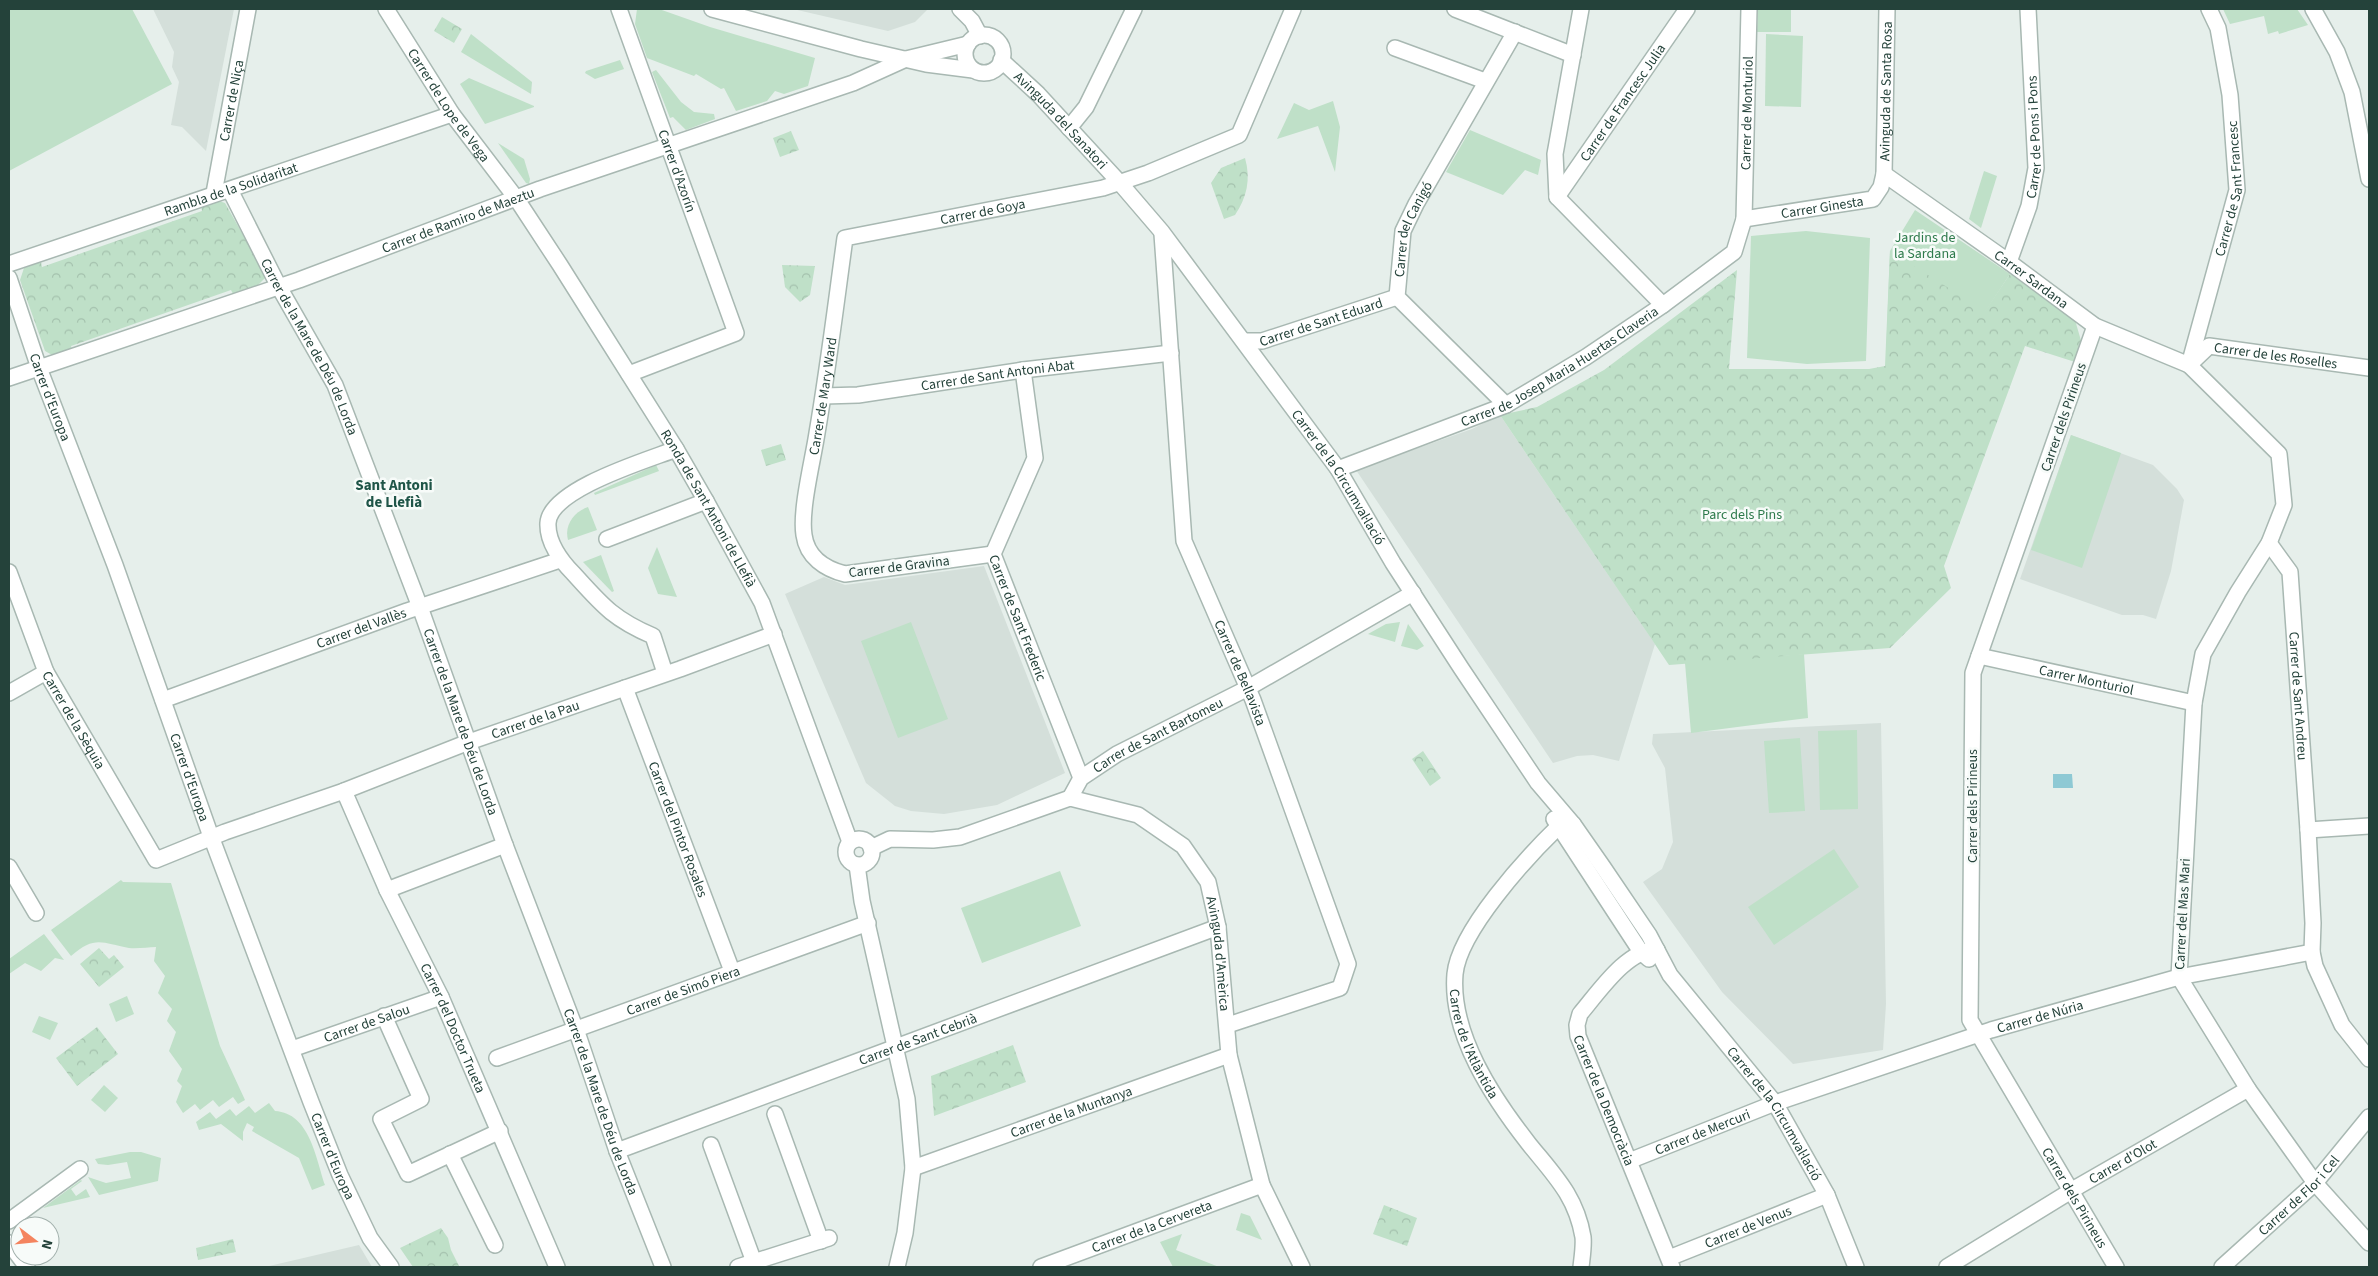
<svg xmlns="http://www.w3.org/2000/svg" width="2378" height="1276" font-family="'Source Sans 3',sans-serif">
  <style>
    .built { fill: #d4dfda }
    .green { fill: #bfe0c8 }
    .park { fill: url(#park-crowns) }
    .water { fill: #8ec9d4 }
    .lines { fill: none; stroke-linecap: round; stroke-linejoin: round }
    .minor-casing { stroke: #a8b8b2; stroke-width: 18 }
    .minor { stroke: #fff; stroke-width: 15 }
    .labels { text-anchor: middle; stroke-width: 5; stroke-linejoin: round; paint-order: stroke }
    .street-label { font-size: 14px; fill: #24423a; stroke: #f7fbf9 }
    .park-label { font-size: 14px; fill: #2d7a4b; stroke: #f7fbf9 }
    .neighbourhood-label { font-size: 15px; font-weight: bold; fill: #1f5548; stroke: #f7fbf9 }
  </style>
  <defs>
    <pattern id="park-crowns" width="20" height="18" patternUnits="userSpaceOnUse" patternTransform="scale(1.25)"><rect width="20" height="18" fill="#bfe0c8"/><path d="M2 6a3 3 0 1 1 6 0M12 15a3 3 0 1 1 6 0" fill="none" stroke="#a4c1ad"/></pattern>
  </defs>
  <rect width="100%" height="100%" fill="#e6efeb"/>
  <g class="built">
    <polygon points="153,9 234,9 206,151 182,127 171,125 179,82 172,67 174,52"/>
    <polygon points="793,9 928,9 915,22 888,31"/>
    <polygon points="1500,415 1655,644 1619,761 1593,755 1577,756 1553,763 1356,470 1472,429"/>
    <polygon points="2071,435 2153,465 2177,489 2184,500 2171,571 2156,619 2143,615 2122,615 2020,579"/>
    <polygon points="984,566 1065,773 997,805 944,814 911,811 895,806 866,783 785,594 824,577 845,585"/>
    <polygon points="1881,723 1886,1004 1883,1050 1793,1064 1722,992 1643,882 1662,869 1673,842 1665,768 1652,744 1653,734"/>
    <polygon points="359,1245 372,1267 265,1267"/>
  </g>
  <g class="green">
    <polygon points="9,9 132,9 172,84 9,171"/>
    <polygon points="637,9 659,9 710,27 815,58 808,86 784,94 775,91 767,101 736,111 724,88 721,89 696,74 694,76 647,58 635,24"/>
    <polygon points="1758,9 1791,9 1791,32 1757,32"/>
    <polygon points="2223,9 2297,9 2308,25 2279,34 2278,31 2268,34 2264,16 2230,24"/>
    <polygon points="471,34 532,82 531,94 461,52"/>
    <polygon points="1766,34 1803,36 1801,107 1765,106"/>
    <polygon points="620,60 624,69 595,79 585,73 586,71"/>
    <polygon points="656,70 681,102 694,112 714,114 715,119 686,130 673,117 670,118 652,72"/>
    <polygon points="469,78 534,106 534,107 485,124 460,84"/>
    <polygon points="1333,101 1340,127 1335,172 1318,126 1277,139 1294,103 1309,110"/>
    <polygon points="1470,130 1541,160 1538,175 1525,170 1503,195 1446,172"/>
    <polygon points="498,143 524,159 530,179 529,184 526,183"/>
    <polygon points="1984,171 1997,176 1981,228 1969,219"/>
    <polygon points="1915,210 2010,274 1985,312 1886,356 1890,251"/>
    <polygon points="1806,231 1870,238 1866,361 1807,364 1747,358 1751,236"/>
    <polygon points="2071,435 2121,453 2082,568 2031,550"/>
    <polygon points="656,465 659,471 595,495 594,493"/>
    <path d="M588 507 597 530 568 540C564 525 574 512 588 507Z"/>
    <polygon points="657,547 677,597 658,594 648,568"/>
    <polygon points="601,555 614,591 612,592 583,562"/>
    <polygon points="911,622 948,719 898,738 861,641"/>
    <polygon points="1400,622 1395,642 1368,634 1386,624"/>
    <polygon points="1408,624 1424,646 1417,650 1401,646"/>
    <polygon points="1804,654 1808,718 1691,733 1685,663"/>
    <polygon points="1857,730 1858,809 1820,810 1818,731"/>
    <polygon points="1800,738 1805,811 1769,813 1764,741"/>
    <polygon points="1834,849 1859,887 1774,945 1748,907"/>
    <polygon points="1060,871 1081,926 982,963 961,908"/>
    <path d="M121 880 123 882 171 883 220 1046 245 1100 238 1104 233 1097 219 1107 213 1100 200 1110 195 1104 183 1113 176 1102 182 1086 177 1081 182 1069 169 1051 176 1032 167 1021 172 1009 158 993 165 976 154 961 156 947C148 947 138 949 129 948 102 943 95 935 71 956L51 930Z"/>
    <polygon points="44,934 64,960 55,958 41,971 25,963 9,974 9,959"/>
    <polygon points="127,996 134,1014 116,1022 109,1004"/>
    <polygon points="39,1016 58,1023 50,1040 32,1032"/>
    <polygon points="104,1085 118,1098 105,1112 91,1100"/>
    <path d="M269 1103 275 1111C310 1113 316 1159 325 1185L312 1190 299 1158 252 1131 254 1127 247 1123 243 1132V1141L221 1124 199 1130 196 1122 210 1112 216 1119 230 1109 236 1116 249 1106 255 1113Z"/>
    <polygon points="130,1152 141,1152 161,1158 158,1181 99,1195 88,1177 106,1183 131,1178 127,1162 108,1165 98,1164 95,1159"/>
    <polygon points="81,1180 82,1181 71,1189 76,1196 86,1189 90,1197 43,1208"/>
    <polygon points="1241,1213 1250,1216 1262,1240 1236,1230"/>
    <polygon points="1182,1234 1176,1250 1219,1267 1173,1267 1160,1242"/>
  </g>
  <g class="park">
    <polygon points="442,17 462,29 454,43 434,31"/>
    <polygon points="791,131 799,150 780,157 773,138"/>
    <path d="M1245 158C1251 179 1247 197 1235 215L1224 219 1211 183 1221 168Z"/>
    <polygon points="219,201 225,203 264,272 265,278 258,285 233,294 231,290 71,346 72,350 54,356 45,351 20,280 24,268 41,262 42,267 202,211 201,206"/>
    <polygon points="1890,251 1985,311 2010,274 2075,320 2082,344 2075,362 2025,346 1944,566 1951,588 1890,648 1669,665 1500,415 1537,407 1604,370 1737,270 1729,369 1869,369 1885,366"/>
    <polygon points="782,265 815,266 810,295 800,302 785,287"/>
    <polygon points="781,444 786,460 766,466 761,450"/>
    <polygon points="1423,751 1441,778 1430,786 1412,759"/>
    <polygon points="99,948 109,959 114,955 124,967 99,987 80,964"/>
    <polygon points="97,1027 118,1054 77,1086 56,1058"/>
    <polygon points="1013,1045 1026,1082 934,1116 931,1076"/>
    <polygon points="1384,1205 1417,1218 1407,1246 1373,1234"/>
    <polygon points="441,1228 448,1238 451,1250 459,1266 413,1267 400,1248"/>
    <polygon points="233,1239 236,1252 198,1260 196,1248"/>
  </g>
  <polygon class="water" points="2053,774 2072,774 2073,788 2053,788"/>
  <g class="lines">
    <g class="minor-casing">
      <g id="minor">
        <path id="s1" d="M386 9 452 114 516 198 560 265 676 449 706 501 762 603 850 842"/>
        <path id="s2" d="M619 9 736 333 629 374"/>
        <polyline points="712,9 861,49 926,64 973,70"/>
        <polyline points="960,9 972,21 980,36"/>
        <polyline points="1455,9 1573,55"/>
        <polyline points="1581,9 1555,154 1557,197 1663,305"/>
        <polyline points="2313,9 2337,52 2352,92 2369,179"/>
        <circle cx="984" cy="54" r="19"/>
        <polyline points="1395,48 1485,81"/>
        <path id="s3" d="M1001 60 1038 94 1120 183 1162 232 1338 469 1393 563 1461 668 1538 783 1573 824 1603 867 1649 935 1670 975 1775 1103 1827 1195 1856 1267"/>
        <polyline points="1069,128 1086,107 1134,9"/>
        <path id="s4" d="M1884 174 2009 262 2095 326 2189 365 2279 454 2284 505 2269 543 2238 592 2203 654 2194 703 2179 977 2248 1089 2315 1183 2369 1243"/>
        <path id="s5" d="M230 190 279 287 335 385 420 607 505 845 579 1038 617 1151 663 1267"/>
        <path id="s6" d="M214 193 248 9"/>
        <path id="s7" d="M1557 197 1687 9"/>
        <path id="s8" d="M1744 219 1873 199 1881 187 1884 174 1887 9"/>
        <path id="s9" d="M1162 234 1184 541 1253 700 1348 964 1340 988 1228 1025"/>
        <path id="s10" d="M2009 262 2029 206 2036 168 2028 9"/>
        <path id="s11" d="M9 264 452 114"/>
        <path id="s12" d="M9 278 39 368 115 565 209 831 311 1102 340 1175 370 1238 391 1267"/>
        <path id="s13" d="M2095 326 1973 673 1970 1020 2116 1267"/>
        <path id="s14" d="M1244 341H1262L1397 297"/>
        <path id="s15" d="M2189 365 2237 190 2230 95 2218 28 2209 9"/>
        <path id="s16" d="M2189 365 2209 346 2369 368"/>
        <path id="s17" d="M1023 370 1035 458 993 554 1081 778"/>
        <path id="s18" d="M9 378 299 280 540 189 853 83 906 59 968 44"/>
        <path id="s19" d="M824 396 858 395 1023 370 1171 353"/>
        <path id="s20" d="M1506 405 1397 297 1403 231 1416 204 1515 32"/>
        <path id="s21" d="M1338 469 1506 405 1586 357 1663 305 1734 252 1744 219 1749 9"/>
        <polyline points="607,539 706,501"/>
        <path id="s22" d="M2269 543 2290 572 2308 830 2313 923 2312 952 2315 966 2342 1025 2369 1059"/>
        <path id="s23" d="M993 554 845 574C825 569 807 557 804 535 800 510 813 460 817 433 828 369 836 303 845 238L1103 188 1148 173 1239 135 1293 9"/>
        <path id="s24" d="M9 572 46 672 156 860 225 832 344 791 466 743 680 669 774 634"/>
        <path id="s25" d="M1979 656 2194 703"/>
        <path d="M665 673 653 636C613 619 602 605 573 573 561 561 547 542 548 523 550 489 648 460 676 449"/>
        <path id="s26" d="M625 688 732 971"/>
        <polyline points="9,693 46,672"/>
        <path id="s27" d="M163 700 407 611 560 560"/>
        <path id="s28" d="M344 791 387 890 441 997 557 1267"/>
        <path id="s29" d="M1070 798 1081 778 1117 754 1248 688 1413 593"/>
        <polyline points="1554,819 1641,952 1649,959"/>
        <path id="s30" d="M1573 824H1563L1558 827C1527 857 1459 931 1455 974 1450 1034 1493 1098 1529 1144 1554 1175 1576 1196 1583 1237 1584 1246 1582 1258 1581 1267"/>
        <polyline points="2308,830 2369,826"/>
        <circle cx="859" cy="852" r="13"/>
        <path id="s31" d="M871 848 890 839 933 840 960 837 1070 798 1138 815 1183 846 1208 882 1218 927 1229 1055 1262 1185 1302 1267"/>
        <polyline points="857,865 862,901 907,1099 913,1168 905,1233 897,1267"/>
        <polyline points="9,867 36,913"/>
        <polyline points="387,890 505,845"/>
        <path id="s32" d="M1657 950C1628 948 1598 993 1580 1014L1577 1025 1578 1036 1672 1267"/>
        <polyline points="384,1016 421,1099 381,1119 408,1174 500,1131"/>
        <path id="s33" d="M292 1049 441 997"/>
        <path id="s34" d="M497 1058 868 923"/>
        <polyline points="775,1114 821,1241"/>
        <polyline points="711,1145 754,1262"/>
        <path id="s35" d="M617 1151 1218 927"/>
        <polyline points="450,1154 495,1245"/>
        <path id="s36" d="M1629 1161 1775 1103 1991 1030 2179 977 2312 952"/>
        <path id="s37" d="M913 1168 1229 1055"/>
        <polyline points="9,1221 80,1169"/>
        <polyline points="9,1243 27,1267"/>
        <path id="s38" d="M1669 1258 1827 1195"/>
        <polyline points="738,1267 829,1238"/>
        <path id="s39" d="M1041 1267 1262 1185"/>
        <path id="s40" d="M1947 1267 2079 1186 2248 1089"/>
        <path id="s41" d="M2222 1267 2315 1183 2369 1117"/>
      </g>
    </g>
    <use href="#minor" class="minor"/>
  </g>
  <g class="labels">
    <g class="street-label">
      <text dy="5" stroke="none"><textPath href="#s8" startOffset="241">Avinguda de Santa Rosa</textPath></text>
      <text dy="5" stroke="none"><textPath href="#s6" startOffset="94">Carrer de Niça</textPath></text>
      <text dy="5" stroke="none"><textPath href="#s7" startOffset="115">Carrer de Francesc Julia</textPath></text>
      <text dy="5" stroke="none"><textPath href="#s1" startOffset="115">Carrer de Lope de Vega</textPath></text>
      <text dy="5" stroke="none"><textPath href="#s21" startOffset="595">Carrer de Monturiol</textPath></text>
      <text dy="5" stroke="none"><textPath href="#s3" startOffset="85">Avinguda del Sanatori</textPath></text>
      <text dy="5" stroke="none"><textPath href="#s10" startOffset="129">Carrer de Pons i Pons</textPath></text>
      <text dy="5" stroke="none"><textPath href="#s2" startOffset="172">Carrer d'Azorín</textPath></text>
      <text dy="5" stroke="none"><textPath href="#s15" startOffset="182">Carrer de Sant Francesc</textPath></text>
      <text dy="5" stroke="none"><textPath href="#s11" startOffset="234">Rambla de la Solidaritat</textPath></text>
      <text dy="5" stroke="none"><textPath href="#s8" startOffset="79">Carrer Ginesta</textPath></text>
      <text dy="5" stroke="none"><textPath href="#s23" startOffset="650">Carrer de Goya</textPath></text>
      <text dy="5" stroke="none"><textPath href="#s18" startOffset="476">Carrer de Ramiro de Maeztu</textPath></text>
      <text dy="5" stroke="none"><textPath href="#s20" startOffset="224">Carrer del Canigó</textPath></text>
      <text dy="5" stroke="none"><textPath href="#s4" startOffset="181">Carrer Sardana</textPath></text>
      <text dy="5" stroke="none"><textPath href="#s14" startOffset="80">Carrer de Sant Eduard</textPath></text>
      <text dy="5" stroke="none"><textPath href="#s5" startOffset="176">Carrer de la Mare de Déu de Lorda</textPath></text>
      <text dy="5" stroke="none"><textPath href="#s16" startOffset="95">Carrer de les Roselles</textPath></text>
      <text dy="5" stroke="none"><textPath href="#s21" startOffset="245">Carrer de Josep Maria Huertas Claveria</textPath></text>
      <text dy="5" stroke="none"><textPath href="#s19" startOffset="175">Carrer de Sant Antoni Abat</textPath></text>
      <text dy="5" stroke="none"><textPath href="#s12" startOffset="126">Carrer d'Europa</textPath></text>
      <text dy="5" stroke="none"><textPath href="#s23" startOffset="350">Carrer de Mary Ward</textPath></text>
      <text transform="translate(2063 417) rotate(-71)" y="5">Carrer dels Pirineus</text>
      <text dy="5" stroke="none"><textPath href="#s3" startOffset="538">Carrer de la Circumval·lació</textPath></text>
      <text dy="5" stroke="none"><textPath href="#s1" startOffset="595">Ronda de Sant Antoni de Llefià</textPath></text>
      <text transform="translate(899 566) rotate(-7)" y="5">Carrer de Gravina</text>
      <text dy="5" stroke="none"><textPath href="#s17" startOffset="262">Carrer de Sant Frederic</textPath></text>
      <text dy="5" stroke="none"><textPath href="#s27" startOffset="211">Carrer del Vallès</textPath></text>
      <text dy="5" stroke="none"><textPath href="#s9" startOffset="451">Carrer de Bellavista</textPath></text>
      <text dy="5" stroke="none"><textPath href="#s25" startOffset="110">Carrer Monturiol</textPath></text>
      <text dy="5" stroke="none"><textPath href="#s22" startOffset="160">Carrer de Sant Andreu</textPath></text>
      <text dy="5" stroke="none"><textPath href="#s24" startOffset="729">Carrer de la Pau</textPath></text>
      <text dy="5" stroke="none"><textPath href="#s24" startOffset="162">Carrer de la Sèquia</textPath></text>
      <text dy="5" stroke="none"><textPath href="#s5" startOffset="581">Carrer de la Mare de Déu de Lorda</textPath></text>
      <text dy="5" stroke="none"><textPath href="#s29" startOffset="111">Carrer de Sant Bartomeu</textPath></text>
      <text dy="5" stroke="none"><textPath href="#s12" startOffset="531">Carrer d'Europa</textPath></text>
      <text transform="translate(1972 806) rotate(-90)" y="5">Carrer dels Pirineus</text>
      <text dy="5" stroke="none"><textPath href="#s26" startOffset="151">Carrer del Pintor Rosales</textPath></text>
      <text transform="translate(2182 914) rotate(-87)" y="5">Carrer del Mas Mari</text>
      <text dy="5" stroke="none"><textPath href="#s31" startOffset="449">Avinguda d'Amèrica</textPath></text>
      <text dy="5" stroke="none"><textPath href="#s34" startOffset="198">Carrer de Simó Piera</textPath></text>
      <text dy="5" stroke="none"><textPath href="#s36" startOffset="436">Carrer de Núria</textPath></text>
      <text dy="5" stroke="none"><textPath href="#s33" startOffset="79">Carrer de Salou</textPath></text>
      <text dy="5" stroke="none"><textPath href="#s28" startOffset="261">Carrer del Doctor Trueta</textPath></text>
      <text dy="5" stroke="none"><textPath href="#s35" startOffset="321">Carrer de Sant Cebrià</textPath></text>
      <text dy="5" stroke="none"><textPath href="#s30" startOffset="271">Carrer de l'Atlàntida</textPath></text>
      <text dy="5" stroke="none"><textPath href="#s32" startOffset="195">Carrer de la Democràcia</textPath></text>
      <text dy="5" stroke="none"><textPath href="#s5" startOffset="986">Carrer de la Mare de Déu de Lorda</textPath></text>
      <text dy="5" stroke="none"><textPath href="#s37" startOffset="168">Carrer de la Muntanya</textPath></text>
      <text dy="5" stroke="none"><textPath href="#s3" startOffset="1311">Carrer de la Circumval·lació</textPath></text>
      <text dy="5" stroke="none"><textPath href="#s36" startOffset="79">Carrer de Mercuri</textPath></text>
      <text dy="5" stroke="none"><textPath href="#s12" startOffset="936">Carrer d'Europa</textPath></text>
      <text dy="5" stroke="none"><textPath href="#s40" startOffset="205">Carrer d'Olot</textPath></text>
      <text dy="5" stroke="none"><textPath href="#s41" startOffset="105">Carrer de Flor i Cel</textPath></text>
      <text dy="5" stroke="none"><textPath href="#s13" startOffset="921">Carrer dels Pirineus</textPath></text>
      <text dy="5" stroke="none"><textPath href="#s38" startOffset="85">Carrer de Venus</textPath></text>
      <text dy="5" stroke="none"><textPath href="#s39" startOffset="118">Carrer de la Cervereta</textPath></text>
    </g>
    <g class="park-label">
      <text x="1925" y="242">Jardins de<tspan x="1925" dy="16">la Sardana</tspan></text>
      <text x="1742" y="519">Parc dels Pins</text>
    </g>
    <g class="neighbourhood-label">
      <text x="394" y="490">Sant Antoni<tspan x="394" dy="17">de Llefià</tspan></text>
    </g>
  </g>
  <rect width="2378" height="1276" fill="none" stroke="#24423a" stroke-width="20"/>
  <g transform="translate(35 1241) rotate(106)"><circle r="24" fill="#f7fbf9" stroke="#a3b1ad"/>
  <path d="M0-4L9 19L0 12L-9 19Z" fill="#f4845f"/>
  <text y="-8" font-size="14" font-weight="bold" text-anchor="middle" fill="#24423a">N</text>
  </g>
</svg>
